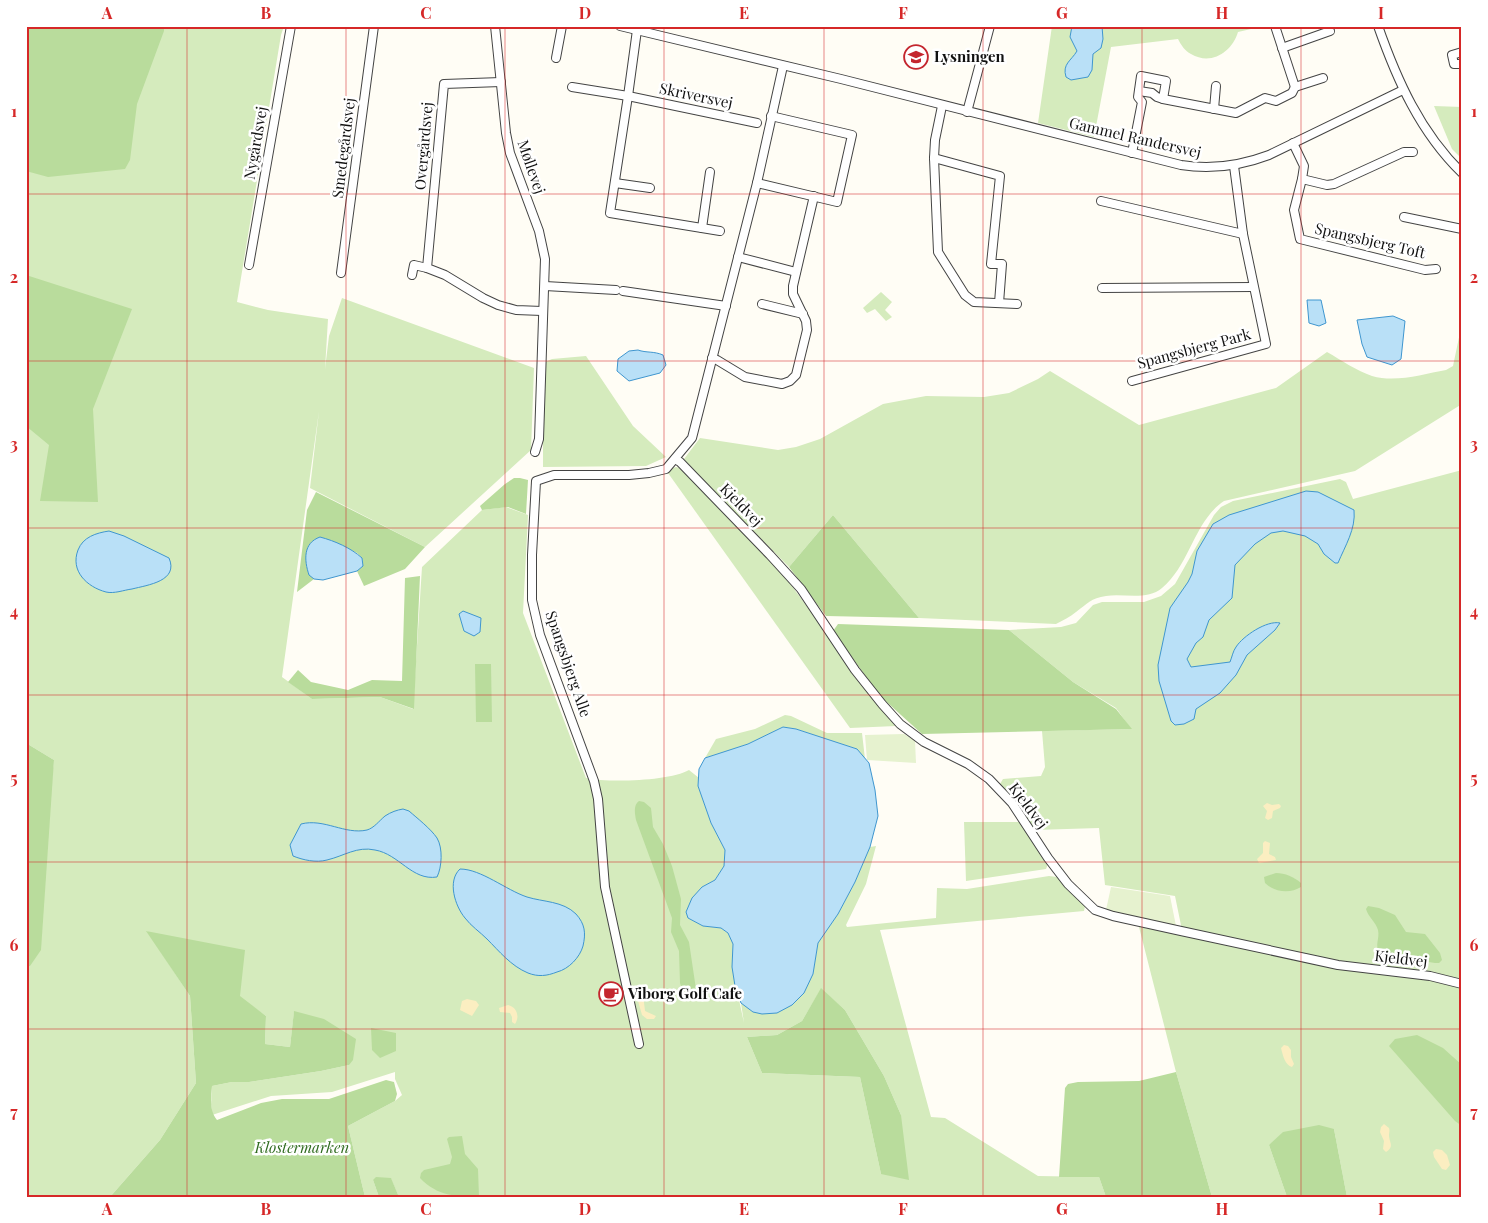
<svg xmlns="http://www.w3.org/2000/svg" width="1488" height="1223" font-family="'Playfair Display',serif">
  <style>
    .green { fill: #d5ebbd; fill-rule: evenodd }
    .forest { fill: #b9dc9c }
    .sand { fill: #fbeec1 }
    .pitch { fill: #e6f2cf }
    .water { fill: #b9e0f7; stroke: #3f96cf }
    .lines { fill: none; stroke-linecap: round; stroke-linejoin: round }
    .minor-casing { stroke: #444; stroke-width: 10 }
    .minor { stroke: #fff; stroke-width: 8 }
    .grid { fill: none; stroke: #d62828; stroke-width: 1; stroke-opacity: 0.55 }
    .labels { text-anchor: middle; stroke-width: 5; stroke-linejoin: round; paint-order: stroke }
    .poi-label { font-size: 15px; font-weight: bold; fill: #111; stroke: #fff; text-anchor: start }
    .street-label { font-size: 15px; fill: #111; stroke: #fff }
    .park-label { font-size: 15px; font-style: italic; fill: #2f6b1f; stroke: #fff }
    .neatline { fill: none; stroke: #d62828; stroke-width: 2 }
    .grid-label { font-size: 16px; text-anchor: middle; font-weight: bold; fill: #d62828 }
  </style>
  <rect width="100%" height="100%" fill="#fffdf5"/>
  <g class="green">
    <path d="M26 26H284L281 35 237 302 268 310 328 319 325 369 329 336 342 298 534 368 531 450 425 547 310 488 319 411 282 677 312 699 380 697 413 709 422 567 482 510 506 507 528 515 523 613 586 778C608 783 670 781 689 770L699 778 698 786 711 823 725 850 724 866 715 880 702 887 688 918 703 926 721 928 728 933 733 944 732 967 744 1023 741 1003 753 1012 813 974 818 943 838 914 855 882 870 847 876 846 866 884 846 925 847 927 936 918 937 888 967 889 1049 876 1057 877 1085 906 1084 911 880 930 931 1117 945 1118 1038 1176 1099 1177 1106 1197H399L391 1179 373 1180 379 1197H365L348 1126 395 1101 402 1095 395 1079V1072L332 1092 271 1096 212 1115 211 1104 212 1086 232 1082H249L321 1071 349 1065 294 1012 290 1047 265 1044 266 1016 147 931 190 996 196 1083 160 1140 110 1197H26V1060L29 1039 26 1031V969L30 966 54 760 26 743ZM821 989 845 1010 884 1076 901 1115 881 1174 860 1077 762 1073 747 1037 777 1035 802 1021Z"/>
    <path d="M1052 26H1251V29L1238 32C1232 52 1211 66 1191 54 1185 51 1181 45 1178 39L1111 47 1094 137 1038 123Z"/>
    <polygon points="1434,106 1462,107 1462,159 1452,149"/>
    <polygon points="881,292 892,302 885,310 892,317 886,321 875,309 867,313 863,308"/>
    <path d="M1462 323V404L1355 471 1224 501C1194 521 1190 565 1162 588 1147 601 1123 593 1106 596 1091 598 1087 604 1076 612 1070 617 1063 620 1056 624L919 618 833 515 789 567 684 462V459L700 438 778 450 796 447 820 439 883 404 926 396 984 397 1009 393 1038 379 1050 371 1139 425 1276 388 1327 352C1341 360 1357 371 1372 376 1396 383 1423 374 1446 370L1453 366Z"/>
    <polygon points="586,356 633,426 666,457 646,466 543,467 543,363 552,359"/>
    <polygon points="676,467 679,468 687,475 777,566 896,726 850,728 668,473 670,469"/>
    <polygon points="1462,470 1462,1197 1347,1197 1334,1129 1269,1145 1287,1197 1212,1197 1176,1072 1139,927 1183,935 1175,896 1105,885 1099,828 1035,830 1000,784 1003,779 1041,776 1045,767 1042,731 1131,729 1116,708 1073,682 1009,630 1061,627 1076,623 1093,605 1102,602 1144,602 1161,596 1175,584 1214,515 1221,507 1233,501 1340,479 1346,482 1353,499"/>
    <polygon points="785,715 791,716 827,733 862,733 865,759 857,749 796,729 783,727 748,744 705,758 716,739 755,729"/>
    <polygon points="964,822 1020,822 1048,864 1046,869 966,881"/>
  </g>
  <g class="forest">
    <polygon points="26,26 164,26 164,31 137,104 130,160 125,169 48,177 26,171"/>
    <polygon points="26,275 132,309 93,409 98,502 40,501 49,445 26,426"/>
    <polygon points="514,478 520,478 528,480 526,514 508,507 482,510 480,506 505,484"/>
    <polygon points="316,492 425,547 405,569 364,586 357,571 363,566 362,558 357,553 330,540 309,574 314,579 297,592 307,510"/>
    <polygon points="833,515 919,618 826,616 789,567"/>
    <polygon points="420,576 414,709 380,697 312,699 288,682 298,670 311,682 348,690 372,680 402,681 405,578"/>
    <polygon points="838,624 1009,630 1073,682 1116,709 1132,729 922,734 880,696 833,631"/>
    <polygon points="475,664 491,664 492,722 476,722"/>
    <polygon points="26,743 54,760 41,950 30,966 26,969"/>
    <path d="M639 801 644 802 651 808 653 827 663 844 672 866 681 899 680 925 689 942 697 996 695 998 684 995 680 983 679 951 671 932 672 918 636 820C635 814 633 805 639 801Z"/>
    <path d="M1276 873C1285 873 1294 877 1301 883V887C1290 894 1274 892 1265 883L1264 877Z"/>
    <path d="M1368 906 1379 908 1395 915 1406 932 1425 934 1440 953 1442 960 1439 963H1435L1380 954C1374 945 1380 939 1378 930 1376 922 1368 917 1366 909Z"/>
    <path d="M146 931 245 950 240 996 266 1016 265 1044 290 1047 294 1011 324 1019 356 1039 353 1060 349 1065 321 1071 249 1082H232L212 1086C211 1098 209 1110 217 1120L261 1103 282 1099H329L386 1080 394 1082 397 1094 395 1101 348 1126 365 1197H110L160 1140 196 1083 190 996Z"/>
    <polygon points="821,988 845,1010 884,1076 901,1115 909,1180 881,1174 860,1077 762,1073 747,1037 777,1035 802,1021"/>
    <polygon points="371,1028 396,1033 396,1051 380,1058 372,1050"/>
    <polygon points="1417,1035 1443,1048 1462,1065 1462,1126 1455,1121 1389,1046 1395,1039"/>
    <polygon points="1176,1072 1212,1197 1106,1197 1099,1177 1059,1177 1065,1088 1068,1084 1078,1082 1139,1081"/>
    <polygon points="1319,1125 1334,1129 1347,1197 1287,1197 1269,1145 1283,1132"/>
    <path d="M462 1136 465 1154 478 1169 479 1197C457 1197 437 1196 420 1178L421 1173 424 1170 450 1164 452 1157 447 1139 449 1137Z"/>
    <polygon points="376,1177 391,1178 399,1197 379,1197 373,1180"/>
  </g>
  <g class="sand">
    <polygon points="1267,803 1272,805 1279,804 1281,806 1280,808 1273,811 1272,818 1268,820 1265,818 1267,811 1263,806"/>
    <polygon points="1265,841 1270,843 1269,854 1275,857 1276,860 1259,863 1257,859 1263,853 1263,843"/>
    <polygon points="639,991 643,994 645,1011 656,1016 654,1019 647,1019 642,1015 636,994"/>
    <polygon points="467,999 476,1001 479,1005 472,1016 460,1010 462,1001"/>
    <path d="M508 1005C517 1007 520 1017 515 1024L512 1022V1017L510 1013 500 1012 499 1008Z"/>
    <path d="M1284 1045 1288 1046 1291 1050V1057L1294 1064 1292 1067C1285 1065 1283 1056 1281 1048Z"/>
    <path d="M1384 1124 1389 1128C1390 1130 1389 1133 1389 1135 1389 1143 1395 1146 1386 1152L1383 1149 1384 1141 1380 1132 1381 1127Z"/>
    <polygon points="1436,1149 1442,1150 1447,1155 1450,1165 1446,1170 1442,1169 1434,1157 1433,1152"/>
  </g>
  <g class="pitch">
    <polygon points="904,734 915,741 916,763 867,760 865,735"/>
    <polygon points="1111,887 1170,896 1176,926 1106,910"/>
  </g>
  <g class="water">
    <path d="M1072 26H1102L1103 39 1101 48 1093 54 1092 70 1088 77 1071 80 1066 77C1062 64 1071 61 1077 51L1070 37Z"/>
    <polygon points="1307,300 1321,300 1326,323 1319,326 1309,323"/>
    <polygon points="1393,316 1405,321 1401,359 1392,365 1367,357 1362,344 1357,320"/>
    <path d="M638 350C646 353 654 351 663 355L666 365 660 373 629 381 617 371 618 359 629 351Z"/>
    <path d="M1306 491 1318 492 1354 510C1356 529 1345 546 1338 563H1335L1324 554 1318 544 1305 536 1283 531 1271 533 1255 544 1235 565 1232 598 1209 620 1203 637 1196 643 1187 659 1191 667 1230 662C1232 657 1233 651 1236 647 1243 636 1267 620 1280 623L1275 630 1247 655 1236 675 1220 693 1196 709 1194 719 1184 724 1175 725 1171 721 1159 681 1158 665 1170 608 1188 582 1192 574 1197 551 1213 524 1229 515Z"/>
    <path d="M109 531 124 536 169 558C179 581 148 585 132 589 124 590 114 594 106 592 87 587 70 571 78 550 83 537 96 533 109 531Z"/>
    <path d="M320 537C335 541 351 548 362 558L363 566 357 571 323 580 314 579 309 575C304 560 303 543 320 537Z"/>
    <polygon points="463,611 481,618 480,632 474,636 464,631 459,614"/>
    <polygon points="783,727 796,729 857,749 869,763 875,790 878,816 870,847 855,882 838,914 818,943 813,974 804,993 792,1005 777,1013 762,1014 753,1012 741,1003 735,986 732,967 733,944 728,933 721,928 703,926 688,918 686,912 692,898 702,887 715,880 724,866 725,850 711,823 698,786 699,769 705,758 748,744"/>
    <path d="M403 809 409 811C417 818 431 829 437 838 443 848 442 867 437 877 412 881 399 854 375 850 357 846 344 856 327 860 316 863 303 860 293 856L290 845 301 824C324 818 345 835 367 830 374 828 379 821 385 816 391 812 397 810 403 809Z"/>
    <path d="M460 869C481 869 506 890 527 897 543 902 563 901 576 914 585 924 586 933 583 946 580 957 569 969 557 972 547 976 538 977 528 973 511 966 499 951 487 939 480 932 471 926 465 918 455 906 447 881 460 869Z"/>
  </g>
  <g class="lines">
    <g class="minor-casing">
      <g id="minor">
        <polyline points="495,26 506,133 510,153 539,231 545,259 539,439 535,452"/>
        <path d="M620 26 841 79 1181 165C1212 170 1240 166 1269 155L1403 90"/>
        <polyline points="1275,26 1295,87"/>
        <path d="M1378 26C1397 80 1420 132 1462 173"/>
        <polyline points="637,30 628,96 610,213 720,231"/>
        <polyline points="1282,48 1330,31"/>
        <polyline points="1462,52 1452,55 1454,64 1462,64"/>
        <polyline points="556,58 562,26"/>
        <polyline points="501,82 444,84 427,268 445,275 483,298 498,305 516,310 542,311"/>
        <polyline points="572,87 628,96 757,123"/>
        <polyline points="1139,91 1152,93 1157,97 1163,99 1236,113 1265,98 1276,101 1292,93 1295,87 1323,78"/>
        <polyline points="942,106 935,140 934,158 938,252 965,295 974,302 1017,304"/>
        <polyline points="1214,109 1216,86"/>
        <polyline points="967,112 990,26"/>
        <polyline points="1293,143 1304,166 1302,179 1327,185 1334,184 1404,152 1413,152"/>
        <polyline points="1132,153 1142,102 1138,97 1141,76 1166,81 1163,99"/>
        <polyline points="934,158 1000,176 991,264 1002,264 999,303"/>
        <polyline points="1302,179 1294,210 1300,239 1425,270 1436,269"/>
        <polyline points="615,183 650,188"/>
        <polyline points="757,183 837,202 852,135 771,116"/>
        <polyline points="1101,201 1243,234"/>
        <polyline points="1404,217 1462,229"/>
        <polyline points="702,228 710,172"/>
        <polyline points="738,257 796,272"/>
        <polyline points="249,265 291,26"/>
        <polyline points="341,273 374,26"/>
        <polyline points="412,275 414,265 427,268"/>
        <polyline points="545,286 616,290"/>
        <polyline points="1102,288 1253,287"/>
        <polyline points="623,291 726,306"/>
        <polyline points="762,304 803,314"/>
        <polyline points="712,358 717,360 745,377 782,384 790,381 796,375 807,330 806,321 793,294 793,286 814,196"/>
        <polyline points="1132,381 1266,344 1243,234 1234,166"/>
        <polyline points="675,459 680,462 770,555 801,589 855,670 882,704 900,724 924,742 968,764 989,779 1012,803 1048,858 1068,884 1095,910 1113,916 1181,931 1338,965 1430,976 1462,984"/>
        <polyline points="639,1044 605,887 598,799 594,781 540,635 532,600 532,555 536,481 554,475 629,475 649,473 666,469 692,438 757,183 783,66"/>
      </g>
    </g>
    <use href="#minor" class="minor"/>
  </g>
  <path class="grid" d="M187 26V1197M346 26V1197M505 26V1197M664 26V1197M824 26V1197M983 26V1197M1142 26V1197M1301 26V1197M26 194H1462M26 361H1462M26 528H1462M26 695H1462M26 862H1462M26 1029H1462"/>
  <defs>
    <g id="school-ring" transform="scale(1.25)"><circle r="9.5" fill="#fff" stroke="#c4262e" stroke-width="1.5"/><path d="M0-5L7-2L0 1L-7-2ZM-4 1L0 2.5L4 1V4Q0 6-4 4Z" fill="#c4262e"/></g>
    <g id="cafe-ring" transform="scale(1.25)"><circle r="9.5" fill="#fff" stroke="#c4262e" stroke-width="1.5"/><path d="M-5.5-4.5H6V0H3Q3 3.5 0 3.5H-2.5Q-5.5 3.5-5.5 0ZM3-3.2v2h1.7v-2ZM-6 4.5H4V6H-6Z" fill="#c4262e"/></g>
  </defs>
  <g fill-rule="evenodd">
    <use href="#school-ring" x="916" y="57"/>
    <use href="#cafe-ring" x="611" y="994"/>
  </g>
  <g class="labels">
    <g class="poi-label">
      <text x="934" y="62">Lysningen</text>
      <text x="628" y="999">Viborg Golf Cafe</text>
    </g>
    <g class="street-label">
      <text transform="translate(696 96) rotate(12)" y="5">Skriversvej</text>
      <text transform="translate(1135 138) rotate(13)" y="5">Gammel Randersvej</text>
      <text transform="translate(256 143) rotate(-80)" y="5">Nygårdsvej</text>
      <text transform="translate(424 146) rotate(-85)" y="5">Overgårdsvej</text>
      <text transform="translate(344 148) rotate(-83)" y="5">Smedegårdsvej</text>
      <text transform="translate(531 167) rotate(71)" y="5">Møllevej</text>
      <text transform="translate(1370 241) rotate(13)" y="5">Spangsbjerg Toft</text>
      <text transform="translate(1194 349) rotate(-15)" y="5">Spangsbjerg Park</text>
      <text transform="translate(741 505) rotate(46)" y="5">Kjeldvej</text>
      <text transform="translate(568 664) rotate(71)" y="5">Spangsbjerg Alle</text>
      <text transform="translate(1028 806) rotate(53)" y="5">Kjeldvej</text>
      <text transform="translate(1401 959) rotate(7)" y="5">Kjeldvej</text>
    </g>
    <g class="park-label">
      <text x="302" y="1153">Klostermarken</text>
    </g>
  </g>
  <rect width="1488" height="1223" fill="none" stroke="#ffffff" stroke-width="55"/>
  <rect x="28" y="28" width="1432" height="1168" class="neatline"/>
  <g class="grid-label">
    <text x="107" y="19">A</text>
    <text x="266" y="19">B</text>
    <text x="426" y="19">C</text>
    <text x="585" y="19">D</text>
    <text x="744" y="19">E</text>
    <text x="903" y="19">F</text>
    <text x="1062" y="19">G</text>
    <text x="1222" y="19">H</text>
    <text x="1381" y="19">I</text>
    <text x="14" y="117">1</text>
    <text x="1474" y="117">1</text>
    <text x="14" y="283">2</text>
    <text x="1474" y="283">2</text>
    <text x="14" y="450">3</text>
    <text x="1474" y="450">3</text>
    <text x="14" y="617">4</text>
    <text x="1474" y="617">4</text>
    <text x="14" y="784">5</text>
    <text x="1474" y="784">5</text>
    <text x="14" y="951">6</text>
    <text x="1474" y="951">6</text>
    <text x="14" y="1118">7</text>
    <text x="1474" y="1118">7</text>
    <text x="107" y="1215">A</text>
    <text x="266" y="1215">B</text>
    <text x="426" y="1215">C</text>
    <text x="585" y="1215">D</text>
    <text x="744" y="1215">E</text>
    <text x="903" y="1215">F</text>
    <text x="1062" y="1215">G</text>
    <text x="1222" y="1215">H</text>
    <text x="1381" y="1215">I</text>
  </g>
</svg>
